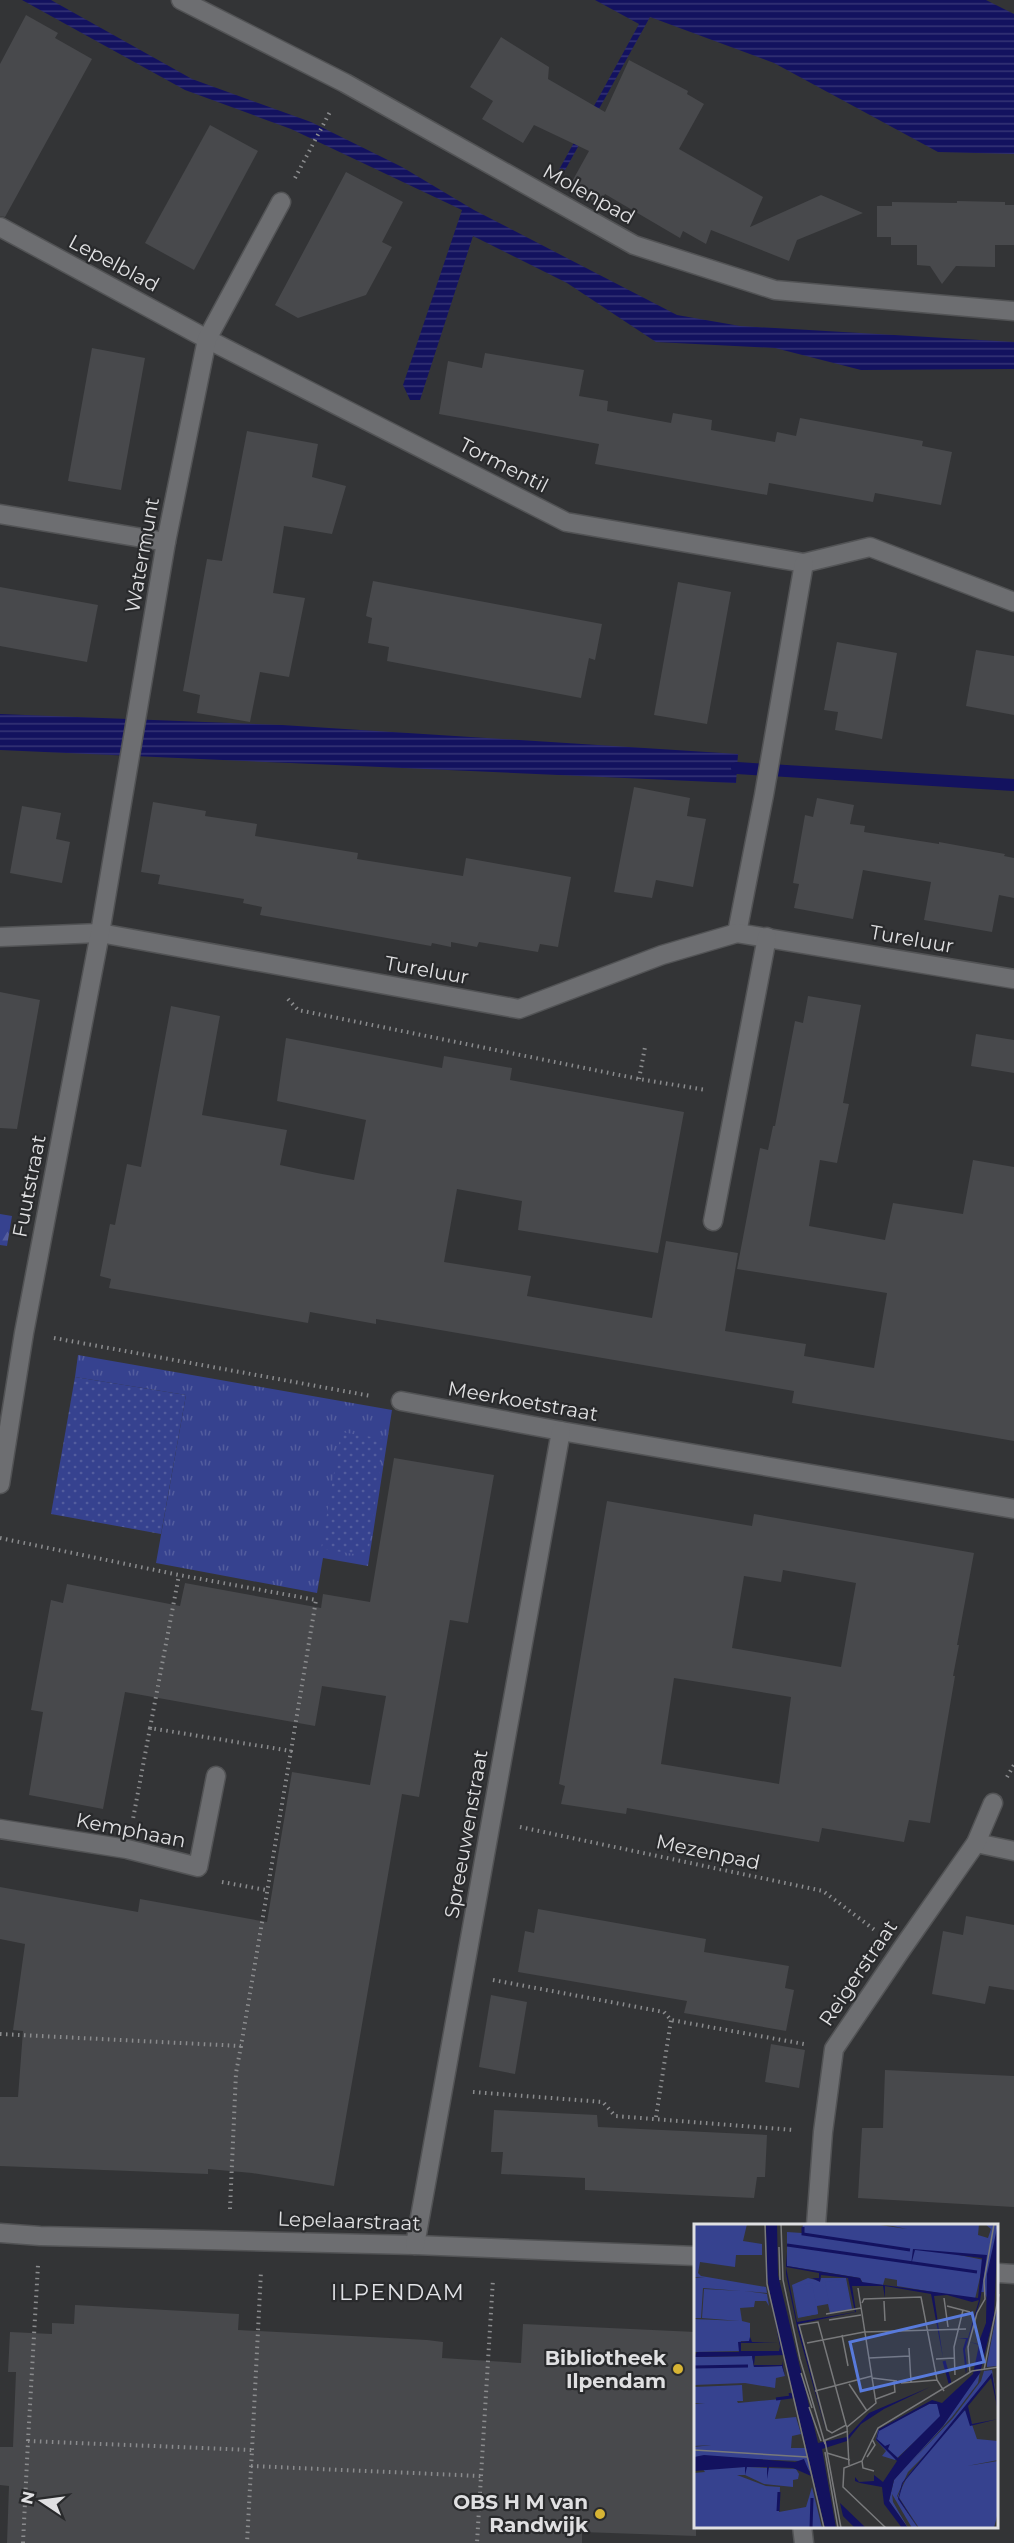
<svg xmlns="http://www.w3.org/2000/svg" width="1014" height="2543" font-family="Montserrat,sans-serif">
  <style>
    .grass { fill: url(#grass-tufts) }
    .forest { fill: url(#forest-firs) }
    .park { fill: url(#park-dots) }
    .water { fill: url(#water-rules) }
    .lines { fill: none; stroke-linecap: round; stroke-linejoin: round }
    .stream { stroke: #13125f; stroke-width: 12 }
    .building { fill: #48494c; fill-rule: evenodd }
    .minor-casing { stroke: #525355; stroke-width: 21 }
    .path { stroke: #8b8c8e; stroke-width: 4; stroke-dasharray: 1.5 4.5; stroke-linecap: butt }
    .minor { stroke: #6d6e71; stroke-width: 18 }
    .poi-dot { fill: #d7b434; stroke: #292a2c; stroke-width: 2 }
    .labels { text-anchor: middle; stroke-width: 4.5; stroke-linejoin: round; paint-order: stroke }
    .street-label { font-size: 20px; fill: #e0e0e2; stroke: #292a2c }
    .poi-label { font-size: 20px; font-weight: bold; fill: #e0e0e2; stroke: #292a2c; text-anchor: end }
    .quarter-label { font-size: 22px; letter-spacing: 1.5px; fill: #e1e2e6; stroke: #292a2c }
    .inset-river { fill: none; stroke: #13125f; stroke-width: 3 }
    .inset-road { fill: none; stroke: #78797b; stroke-width: 1.5 }
    .view { fill: #587adb; fill-opacity: 0.15; stroke: #587adb; stroke-width: 3 }
    .inset-edge { fill: none; stroke: #e0e0e2; stroke-width: 3 }
  </style>
  <defs>
    <pattern id="grass-tufts" width="24" height="20" patternUnits="userSpaceOnUse" patternTransform="scale(1.5)"><rect width="24" height="20" fill="#36428f"/><path d="M3 7l-1-3M5 7V3M7 7l1-3M15 17l-1-3M17 17v-4M19 17l1-3" fill="none" stroke="#535d9e"/></pattern>
    <pattern id="forest-firs" width="22" height="20" patternUnits="userSpaceOnUse" patternTransform="scale(1.5)"><rect width="22" height="20" fill="#36428f"/><path d="M5 1l3.5 6h-7zM16 11l3.5 6h-7z" fill="#535d9e"/></pattern>
    <pattern id="park-dots" width="8" height="8" patternUnits="userSpaceOnUse" patternTransform="scale(1.5)"><rect width="8" height="8" fill="#36428f"/><path d="M2 2h.1M6 6h.1" fill="none" stroke="#535d9e" stroke-width="1.8" stroke-linecap="round"/></pattern>
    <pattern id="water-rules" width="6" height="5" patternUnits="userSpaceOnUse" patternTransform="scale(1.5)"><rect width="6" height="5" fill="#13125f"/><path d="M0 2.5h6" fill="none" stroke="#353476"/></pattern>
  </defs>
  <rect width="100%" height="100%" fill="#333436"/>
  <polygon class="grass" points="78,1355 392,1410 368,1566 323,1558 317,1593 156,1563 186,1395 75,1377"/>
  <polygon class="forest" points="0,1214 12,1216 7,1246 0,1245"/>
  <g class="park">
    <polygon points="75,1377 186,1395 161,1534 51,1514"/>
    <polygon points="341,1432 384,1439 368,1556 321,1549"/>
  </g>
  <g class="water">
    <polygon points="22,0 51,0 192,79 311,122 402,167 474,210 677,315 740,326 1014,342 1014,369 861,370 775,348 656,342 567,283 473,236 420,400 410,400 403,385 462,210 291,129 185,90"/>
    <polygon points="595,0 986,0 1014,14 1014,154 938,152 774,63 650,17 559,181 555,177 639,24"/>
    <polygon points="0,714 282,725 738,754 736,783 0,750"/>
  </g>
  <g class="lines">
    <polyline class="stream" points="737,768 1014,785"/>
  </g>
  <g class="building">
    <polygon points="26,15 58,33 55,38 92,59 5,217 0,216 0,64"/>
    <polygon points="501,37 549,67 548,79 605,112 629,60 688,91 687,94 704,104 679,149 763,197 750,227 821,195 863,213 797,240 789,261 711,230 706,244 683,231 680,238 605,194 599,204 569,187 589,151 534,125 523,143 482,119 493,101 470,87"/>
    <polygon points="210,125 258,151 194,270 145,243"/>
    <polygon points="346,172 403,202 382,242 392,247 366,295 298,318 275,305"/>
    <polygon points="957,201 1005,202 1005,205 1014,205 1014,245 995,245 995,267 956,266 942,284 930,266 917,265 917,245 891,245 891,237 877,237 877,206 892,206 892,202 957,203"/>
    <polygon points="92,348 145,358 121,490 68,481"/>
    <polygon points="485,353 584,370 579,396 608,401 607,411 671,423 673,413 712,420 711,430 775,442 777,432 796,436 800,418 923,441 922,446 952,452 941,505 875,493 873,502 769,483 767,495 733,489 595,464 599,444 439,414 448,361 482,368"/>
    <polygon points="247,431 318,444 312,477 346,486 332,534 284,526 273,593 305,598 289,677 260,672 250,722 197,713 200,695 183,691 207,559 222,561"/>
    <polygon points="373,581 602,624 595,660 589,658 581,698 387,661 389,647 368,643 372,618 366,616"/>
    <polygon points="678,582 731,592 707,724 654,715"/>
    <polygon points="0,587 98,605 87,662 0,646"/>
    <polygon points="837,642 897,653 882,739 835,730 838,712 824,710"/>
    <polygon points="976,650 1014,656 1014,715 966,706"/>
    <polygon points="634,787 690,798 687,816 706,819 693,887 656,880 652,898 614,892"/>
    <polygon points="817,798 854,805 850,824 865,826 864,832 939,844 939,842 1005,854 1004,856 1014,858 1014,898 999,895 992,932 924,920 931,882 863,870 853,919 794,908 799,884 793,883 805,815 813,817"/>
    <polygon points="153,802 206,811 205,816 257,824 255,836 358,853 357,859 463,876 466,858 571,877 558,947 540,944 538,952 479,942 477,947 451,942 451,947 432,943 431,946 260,915 262,907 243,903 244,899 158,884 160,875 141,872"/>
    <polygon points="22,806 61,813 56,839 70,842 62,883 10,873"/>
    <polygon points="0,992 40,1000 17,1129 0,1128"/>
    <polygon points="808,996 861,1005 843,1103 849,1104 837,1163 820,1160 809,1226 885,1240 893,1203 963,1214 973,1160 1014,1167 1014,1441 792,1403 794,1391 376,1319 376,1324 310,1312 308,1323 109,1288 111,1279 100,1276 110,1224 115,1225 127,1164 141,1167 171,1006 220,1016 202,1115 287,1130 280,1165 317,1173 354,1180 366,1120 277,1101 286,1038 442,1068 444,1056 512,1068 510,1080 684,1112 658,1253 518,1230 522,1201 457,1189 444,1262 531,1276 527,1296 652,1318 666,1241 738,1253 725,1331 806,1344 804,1356 874,1368 887,1293 737,1269 760,1148 768,1150 773,1126 775,1126 795,1021 803,1023"/>
    <polygon points="976,1034 1014,1040 1014,1073 971,1066"/>
    <polygon points="394,1458 494,1475 468,1623 450,1620 419,1797 402,1794 334,2186 252,2173 208,2169 208,2174 0,2166 0,2097 18,2097 23,2031 13,2030 25,1944 0,1939 0,1887 138,1912 140,1899 267,1922 292,1772 370,1785 386,1696 322,1686 315,1726 125,1692 103,1809 29,1795 43,1712 31,1710 51,1600 63,1603 67,1584 180,1606 185,1583 321,1608 323,1594 370,1602"/>
    <path d="M607 1501 752 1526 754 1514 974 1553 957 1645H959L953 1676H955L930 1823 909 1820 904 1842 822 1828 819 1842 627 1808 626 1814 561 1804 565 1786 559 1784ZM783 1570 856 1583 841 1667 732 1648 744 1576 781 1582ZM674 1678 791 1697 779 1784 661 1764Z"/>
    <polygon points="538,1909 706,1939 704,1952 789,1966 785,1988 794,1990 786,2031 684,2013 687,2001 518,1972 525,1931 534,1933"/>
    <polygon points="966,1916 1014,1925 1014,1990 989,1986 985,2004 932,1994 943,1931 963,1935"/>
    <polygon points="491,1995 527,2002 515,2074 479,2067"/>
    <polygon points="771,2044 805,2050 799,2088 765,2082"/>
    <polygon points="885,2070 1014,2076 1014,2207 858,2198 862,2128 883,2128"/>
    <polygon points="494,2110 597,2115 598,2127 767,2135 765,2177 757,2177 754,2198 585,2190 585,2178 501,2174 503,2152 491,2152"/>
    <polygon points="75,2305 239,2314 238,2330 427,2340 443,2342 442,2358 521,2363 523,2324 696,2332 696,2536 582,2532 582,2543 7,2543 9,2486 0,2485 0,2447 13,2447 16,2372 8,2372 10,2332 52,2334 52,2323 74,2324"/>
  </g>
  <g class="lines">
    <g class="minor-casing">
      <g id="minor">
        <polyline points="181,0 345,83 634,245 775,290 1014,311"/>
        <polyline points="0,227 207,339 566,522 804,563 870,547 1014,602"/>
        <polyline points="0,514 166,542"/>
        <polyline points="737,933 764,795 804,563"/>
        <polyline points="0,937 100,933 519,1009 662,955 737,933 1014,979"/>
        <polyline points="713,1221 767,937"/>
        <polyline points="401,1401 561,1431 1014,1509"/>
        <polyline points="0,1484 24,1333 100,933 166,542 207,339 281,202"/>
        <polyline points="0,1829 127,1849 198,1867 216,1776"/>
        <polyline points="976,1843 1014,1851"/>
        <polyline points="816,2225 823,2132 834,2049 901,1950 976,1843 993,1803"/>
        <polyline points="0,2233 40,2236 415,2245 696,2256"/>
        <polyline points="415,2245 561,1431"/>
        <polyline points="998,2273 1014,2274"/>
        <polyline points="802,2526 804,2543"/>
      </g>
    </g>
    <g class="path">
      <polyline points="295,178 331,110"/>
      <polyline points="288,999 298,1010 639,1079 706,1090"/>
      <polyline points="639,1079 645,1047"/>
      <polyline points="54,1338 371,1396"/>
      <polyline points="0,1538 179,1575 316,1600 291,1751 150,1728 133,1819"/>
      <polyline points="150,1728 179,1575"/>
      <polyline points="1007,1777 1014,1765"/>
      <polyline points="520,1827 823,1891 876,1931"/>
      <polyline points="222,1882 266,1890"/>
      <polyline points="493,1980 664,2012 671,2020 804,2044"/>
      <polyline points="0,2034 241,2046 291,1751"/>
      <polyline points="473,2092 603,2102 615,2116 794,2130"/>
      <polyline points="656,2117 671,2020"/>
      <polyline points="230,2209 236,2073 241,2046"/>
      <polyline points="28,2441 38,2265"/>
      <polyline points="252,2450 261,2271"/>
      <polyline points="251,2466 481,2476 477,2543"/>
      <polyline points="481,2476 493,2279"/>
      <polyline points="23,2543 28,2441 252,2450 247,2543"/>
    </g>
    <use href="#minor" class="minor"/>
  </g>
  <g class="poi-dot">
    <circle cx="678" cy="2369" r="6"/>
    <circle cx="600" cy="2514" r="6"/>
  </g>
  <g class="labels">
    <g class="street-label">
      <text transform="translate(589 194) rotate(29)" y="7">Molenpad</text>
      <text transform="translate(114 263) rotate(28)" y="7">Lepelblad</text>
      <text transform="translate(504 465) rotate(27)" y="7">Tormentil</text>
      <text transform="translate(142 555) rotate(-80)" y="7">Watermunt</text>
      <text transform="translate(912 939) rotate(10)" y="7">Tureluur</text>
      <text transform="translate(427 970) rotate(10)" y="7">Tureluur</text>
      <text transform="translate(29 1186) rotate(-79)" y="7">Fuutstraat</text>
      <text transform="translate(523 1401) rotate(10)" y="7">Meerkoetstraat</text>
      <text transform="translate(131 1830) rotate(11)" y="7">Kemphaan</text>
      <text transform="translate(466 1834) rotate(-80)" y="7">Spreeuwenstraat</text>
      <text transform="translate(708 1852) rotate(12)" y="7">Mezenpad</text>
      <text transform="translate(858 1973) rotate(-56)" y="7">Reigerstraat</text>
      <text transform="translate(349 2221) rotate(2)" y="7">Lepelaarstraat</text>
    </g>
    <g class="poi-label">
      <text x="666" y="2365">Bibliotheek<tspan x="666" dy="23">Ilpendam</tspan></text>
      <text x="588" y="2509">OBS H M van<tspan x="588" dy="23">Randwijk</tspan></text>
    </g>
    <g class="quarter-label">
      <text x="398" y="2300">ILPENDAM</text>
    </g>
  </g>
  <g transform="translate(694 2224)">
    <rect width="304" height="304" fill="#333436"/>
    <path d="M0 0H53L49 17 68 20V31H42L41 43 6 38 4 49 7 52 72 63 73 69 51 67 73 70 75 82 72 77H61L60 83 46 84 48 97 56 99V117H47L45 127 0 128V95L46 97 8 94 10 65 47 67 9 64 7 94H0V54H11L0 53ZM109 0H179L213 5 189 0H285L284 11 294 14 297 5 291 0H304L294 76 290 68H285L292 32 265 31 290 36 281 75 203 62V56L191 54 189 61 169 59 166 54 93 42V8L108 9ZM114 54 126 57 127 54H152L158 85 136 89 134 80 123 82 124 90 104 94 98 61ZM304 81 303 142 293 143V140ZM58 132 60 143 88 142 91 152 82 154 81 164 51 159 0 161V133ZM298 146 304 182 298 149 269 187 273 186 283 215 304 217V236L273 242 304 237V288L300 304H225L204 272 213 253 234 228 214 248 203 272 224 304H218L198 270 199 278 214 304 195 277 200 256 220 230 249 202 286 147 284 159 258 193 217 238 259 194 287 157 290 147ZM48 161 49 177H43L44 179 87 175 81 195 102 193 107 210 98 212 97 224H111L117 249 108 237 0 233V223L17 221 0 222V180L11 179H0V163ZM51 243 52 247V243L102 245 105 250 104 255 99 256V263L70 260 51 251H43L72 262 86 263 85 288 112 283 118 263 128 304H69L71 280 69 304H0V249L11 248 8 244Z" fill="#36428f"/>
    <path d="M239 178 244 179 247 193 201 236 188 232 192 227 182 216 184 206Z" fill="#36428f"/>
    <path d="M151 55 157 85 137 89 131 58ZM118 59 124 90 105 93 99 62Z" fill="#36428f"/>
    <path d="M72 0H83L84 51 124 219 153 213 175 189 236 163 190 185 167 200 153 217 128 225 142 304H131L90 131 61 132 60 141H88V137L91 152 88 142 60 143 58 132 0 133 3 128H45L44 118 55 117 56 113 58 118 84 119H47V127H85L86 123 73 53ZM304 0 300 91 286 149 249 202 200 256 195 277 214 304H208L190 280 188 263 166 259 161 257V253L165 258 180 257V251L189 258 203 237 182 216 185 205 238 176 248 179 279 150 285 121 276 118 284 120 292 99 293 50ZM235 180H243L246 192 204 234 194 225 196 220 191 222 183 215 185 207ZM219 25 293 31 286 77 271 126 273 143 272 150 269 125 272 115 264 114H274L285 76 278 78 253 71 240 72 249 134 237 70 191 62V74L189 62H158L162 88 104 100 132 208 104 107 92 50V28L93 42 166 54 168 58 284 74 288 34 221 26 217 41ZM92 43 125 49V54H118L126 58 127 51 154 54 161 88 103 98ZM298 149 304 187 297 154 274 182 278 200 304 195 276 202 271 186 209 259 205 274 224 304 204 275 208 259ZM10 231 101 238 110 235 117 252 99 244 75 243 73 255V243H53L51 251V243L0 247V233ZM146 279 172 304H161L149 292Z" fill="#13125f" fill-rule="evenodd"/>
    <path class="inset-river" d="M109 3V10L216 26M93 21 283 48M250 137 256 159M0 143 54 142M82 175 97 173 96 169M84 287 85 268M117 304 118 274"/>
    <path class="inset-road" d="M71 0 73 60 130 304M87 0 89 56 106 135 131 220M85 23 86 56M250 74 254 103M190 77 191 97M168 79 170 75 227 73 243 156 250 167M253 82 276 88M132 90 167 84M135 96 167 91M148 111 154 142M113 119 170 108 272 105M215 124 217 158M175 134 216 132M242 135 260 134M290 146 305 70M107 149 118 184M276 149 274 123 283 89 291 75 290 57 300 0M261 151 260 123 269 86M178 154 203 157M207 159 243 156M155 160 173 187M121 167 178 152M182 175 201 168 200 157M115 183 127 217M152 201 124 98 105 101 133 206 138 209 152 201 153 203 182 179 164 64M153 203 155 241M129 217 154 207M131 217 147 304M0 226 113 233M131 228 144 304M133 229 156 236M173 233 181 221 178 215M168 237 169 244 180 247M192 304 149 263 150 244 168 237 184 204 278 147 305 143"/>
    <path class="view" d="M278 89 290 138 167 167 156 118Z"/>
    <rect width="304" height="304" class="inset-edge"/>
  </g>
  <g transform="translate(42 2501) rotate(283)" stroke="#292a2c" stroke-width="4.5" paint-order="stroke">
  <path d="M0-4.5L10 22L0 15L-10 22Z" fill="#e0e0e2"/>
  <text y="-9" font-size="16" font-weight="bold" text-anchor="middle" fill="#e0e0e2">N</text>
  </g>
</svg>
